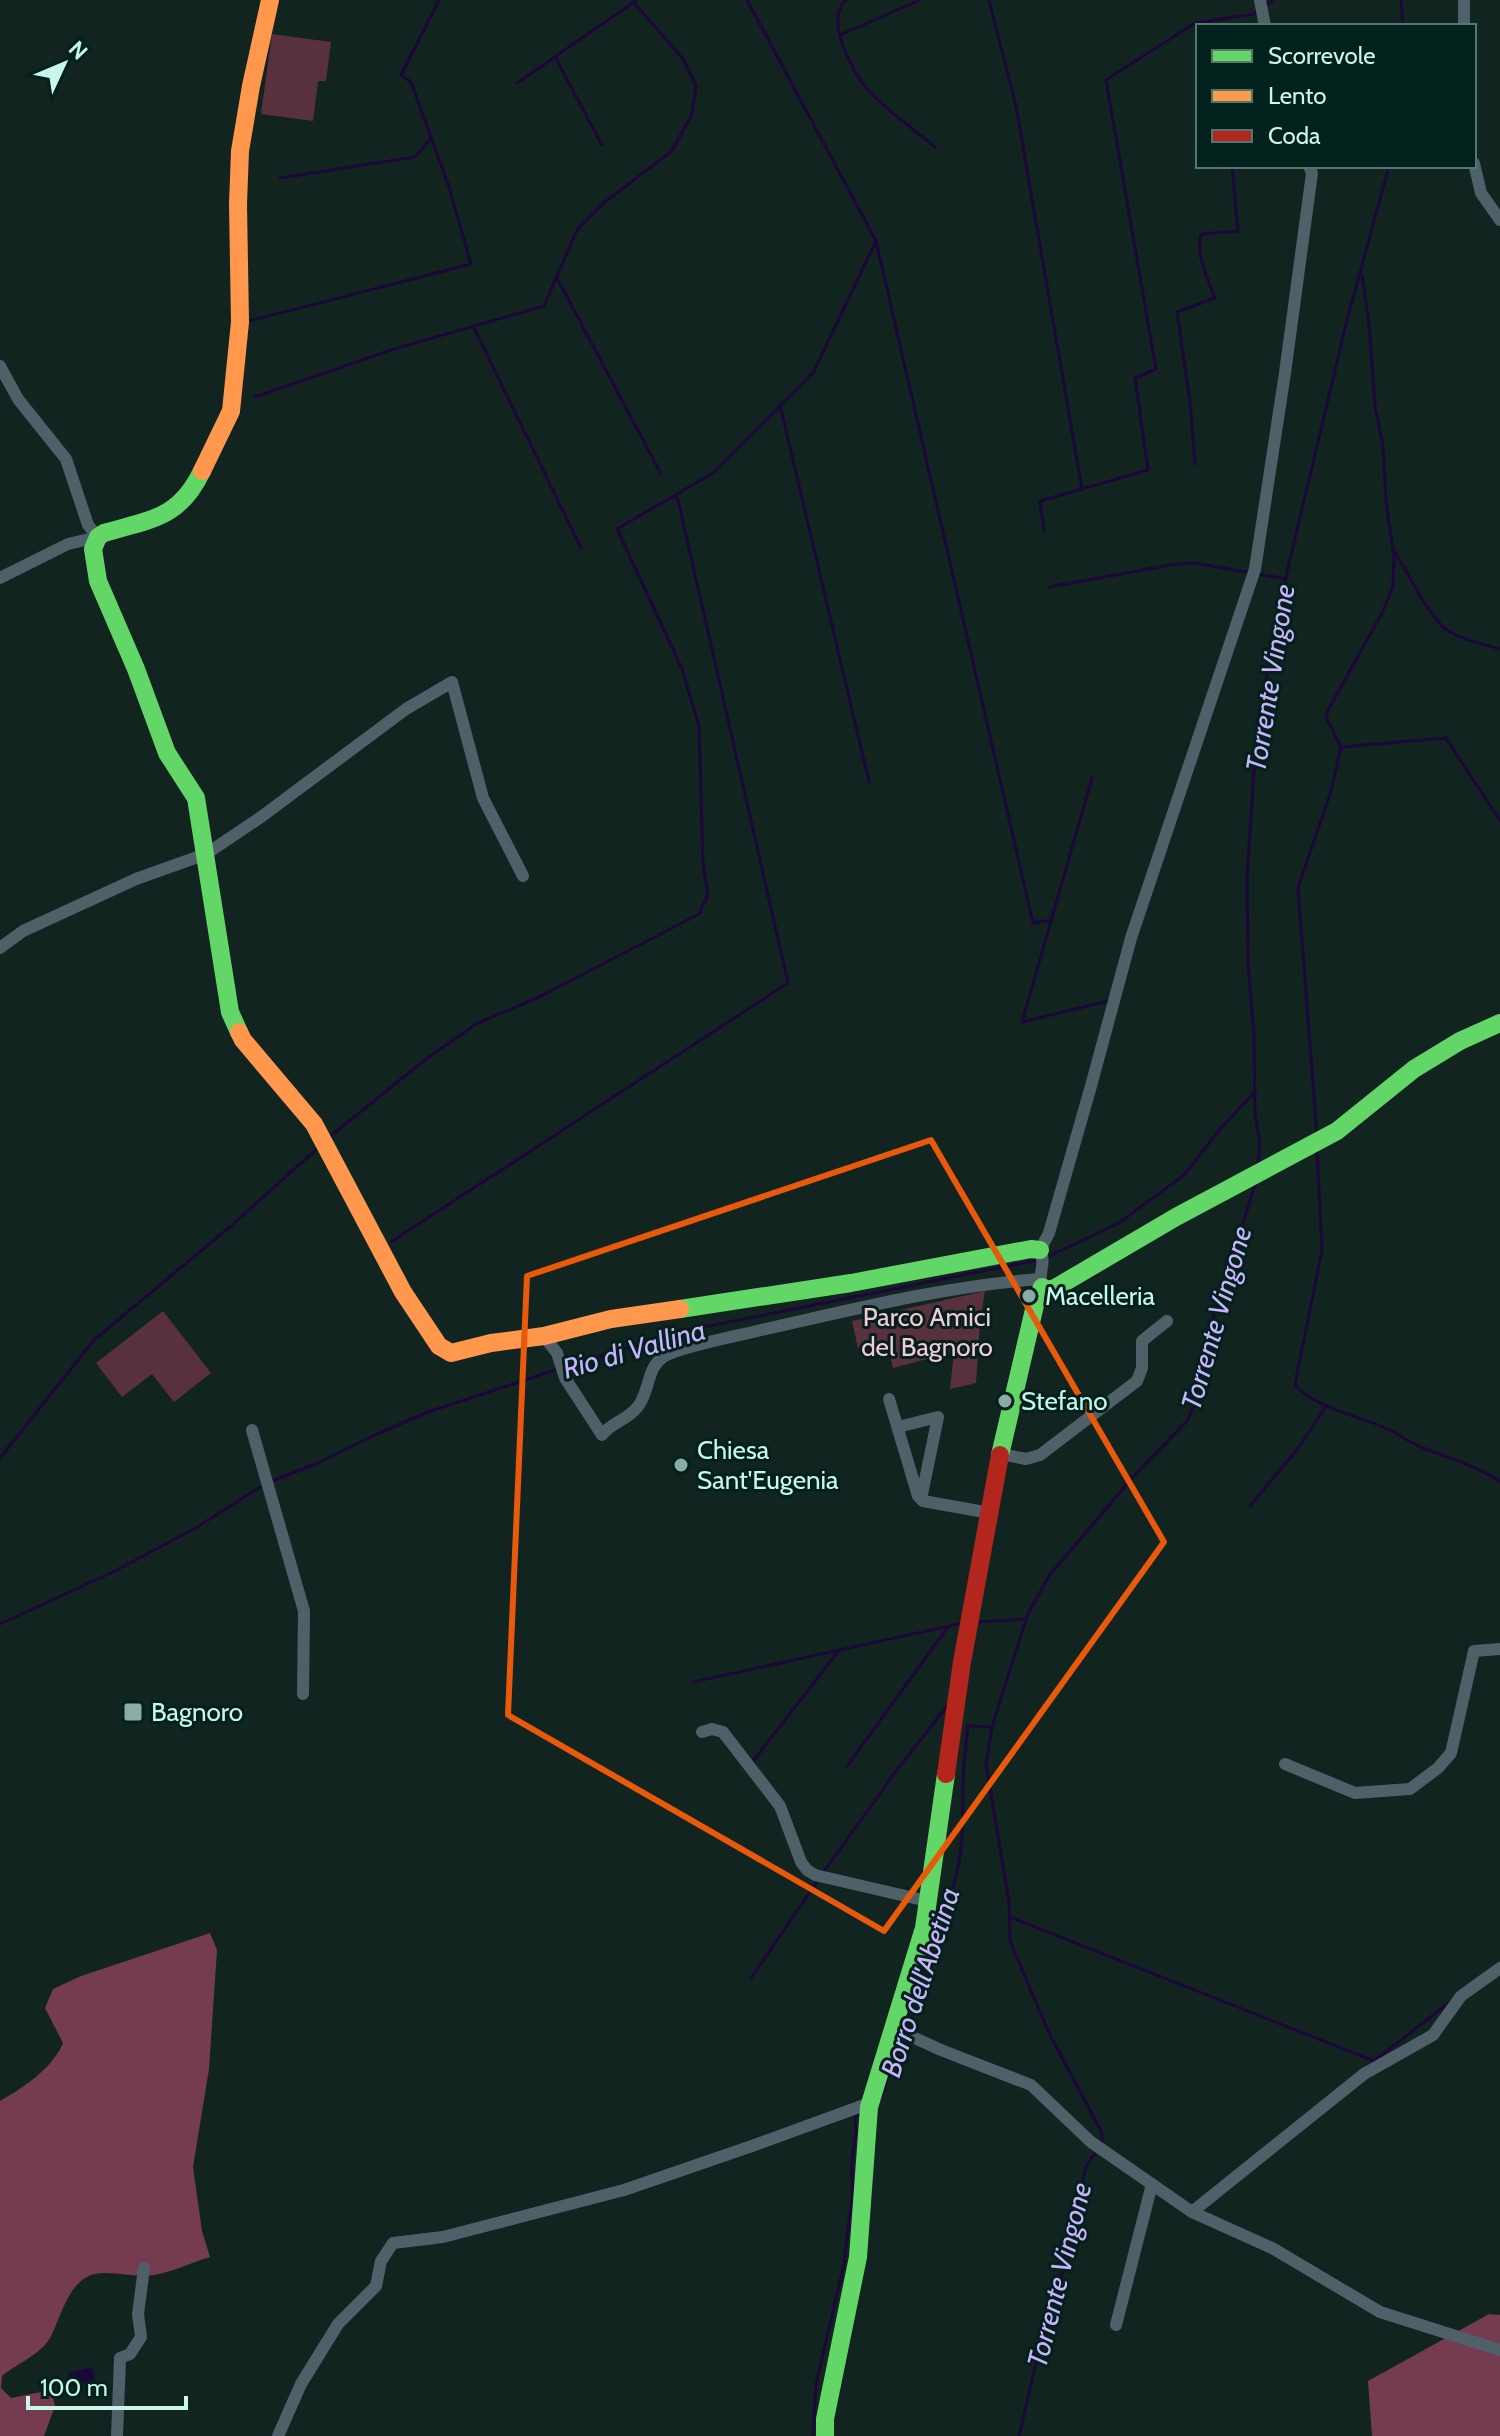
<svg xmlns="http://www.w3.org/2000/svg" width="1500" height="2436" font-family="Cabin,sans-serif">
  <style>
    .green { fill: #59303e }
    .forest { fill: #753b50 }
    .water { fill: #1d0639 }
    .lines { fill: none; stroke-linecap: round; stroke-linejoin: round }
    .stream { stroke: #1d0639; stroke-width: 3 }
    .street { stroke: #506069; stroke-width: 12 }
    .fast { stroke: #63d668; stroke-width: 18 }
    .slow { stroke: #ff974d; stroke-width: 18 }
    .jam { stroke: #b3261e; stroke-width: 18 }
    .marked { fill: none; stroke: #e8590c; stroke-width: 6; stroke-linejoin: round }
    .poi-dot { fill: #89ada5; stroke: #02211c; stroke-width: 3 }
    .labels { text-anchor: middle; stroke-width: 6; stroke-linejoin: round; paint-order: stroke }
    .poi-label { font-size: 26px; fill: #c9f7ec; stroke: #02211c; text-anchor: start }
    .park-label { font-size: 26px; fill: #f5c9d6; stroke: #02211c }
    .water-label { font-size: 28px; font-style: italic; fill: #cab3fc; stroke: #02211c }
  </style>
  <rect width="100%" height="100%" fill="#122420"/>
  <g class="green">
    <polygon points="272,34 331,42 326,81 318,81 313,121 261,114"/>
    <polygon points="985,1291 980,1323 976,1383 950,1389 954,1352 893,1368 887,1342 858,1348 852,1321"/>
    <polygon points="163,1311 211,1373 174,1402 152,1374 122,1397 96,1363"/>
  </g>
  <g class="forest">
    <path d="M210 1933 217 1950 209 2069 193 2167 202 2231 210 2257C190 2263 166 2275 145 2276 129 2276 110 2271 95 2274 68 2280 61 2318 50 2338 40 2355 18 2363 2 2376L1 2388 11 2398 51 2390 55 2406 44 2436H0V2101C24 2087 52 2069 63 2043L45 2008 53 1989 81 1976Z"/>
    <polygon points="1489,2314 1500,2315 1500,2436 1372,2436 1368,2381"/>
  </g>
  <polygon class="water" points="92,2367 95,2380 71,2385 68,2373"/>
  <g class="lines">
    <g class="stream">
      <polyline points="747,0 876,241 1033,923 1051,920"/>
      <path d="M846 0C824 20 852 71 868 90 887 111 913 128 935 147"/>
      <polyline points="989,0 1016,106 1082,489"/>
      <polyline points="1401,0 1403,26"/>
      <polyline points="1264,6 1273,0"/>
      <polyline points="840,35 920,0"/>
      <polyline points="555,57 602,145"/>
      <polyline points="517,83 634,2 636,5"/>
      <polyline points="280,178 415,157 431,138"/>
      <polyline points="557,278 661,474"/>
      <polyline points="249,321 471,264 449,187 411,82 401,75 439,0"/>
      <polyline points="473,326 581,548"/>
      <polyline points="255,397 394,349 544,306 577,230 606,201 672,151 692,114 696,85 683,59 636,5 636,0"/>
      <polyline points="780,405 869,782"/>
      <path d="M1195 464 1190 402 1177 312 1215 298C1208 280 1195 253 1201 234L1238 231 1232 166"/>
      <polyline points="1044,530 1040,501 1148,470 1135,378 1156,369 1106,80 1195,23 1254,14 1258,11"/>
      <path d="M1395 552C1407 572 1429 617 1447 630 1462 640 1483 644 1500 649"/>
      <polyline points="1258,574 1286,579"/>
      <polyline points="1049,587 1170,565 1195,563 1251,573"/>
      <polyline points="1341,747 1446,738 1500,821"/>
      <polyline points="1092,778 1022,1022 1108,1001"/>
      <polyline points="1317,1135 1298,888 1331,791 1341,747 1326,717 1328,710 1382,613 1393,587 1394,557 1386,501 1383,446 1375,406 1369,324 1362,276"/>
      <polyline points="328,1138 426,1059 476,1024 539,997 699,914 708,895 703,864 699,726 682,669 617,529 713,473 813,373 876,241"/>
      <path d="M1317 1150 1322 1250 1295 1384C1308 1405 1361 1417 1383 1427 1396 1432 1408 1442 1421 1447 1448 1458 1476 1465 1500 1482"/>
      <polyline points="1258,1166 1260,1143 1255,1114 1254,1034 1248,965 1247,877 1257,726 1287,572 1347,320 1389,166"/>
      <polyline points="391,1242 788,983 678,500 674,495"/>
      <polyline points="1045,1258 1119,1223 1184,1175 1221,1128 1255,1092"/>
      <polyline points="566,1367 674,1333 1038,1260"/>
      <polyline points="0,1458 94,1340 231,1226 320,1146"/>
      <polyline points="272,1481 318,1463 377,1434 428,1412 558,1369"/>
      <polyline points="1250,1506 1299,1447 1327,1405"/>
      <polyline points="975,1622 1026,1619"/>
      <polyline points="0,1624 111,1573 194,1529 265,1484"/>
      <polyline points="693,1682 963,1623"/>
      <polyline points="754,1760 840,1649"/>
      <polyline points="847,1766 948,1627"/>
      <polyline points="823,1873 899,1767 947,1706"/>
      <polyline points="1010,1917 1374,2061 1450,2002"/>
      <polyline points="751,1978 819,1879"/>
      <path d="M903 2029C918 1974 946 1923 958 1867 964 1840 962 1814 963 1787 963 1767 966 1746 968 1726L991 1727"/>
      <polyline points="878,2100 881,2098 901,2036"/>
      <polyline points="1102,2144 1102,2133 1049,2033 1010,1941 1009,1902 986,1764 992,1727 1027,1616 1049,1576 1132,1478 1188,1420 1196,1400 1212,1321 1255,1185"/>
      <polyline points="813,2436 816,2384 844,2264 852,2197 852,2162 856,2130 855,2117 863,2112"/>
      <polyline points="1019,2436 1036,2363 1060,2282 1086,2166 1097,2150"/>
    </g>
    <g class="street">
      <polyline points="1260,0 1265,26"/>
      <polyline points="1464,26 1464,0"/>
      <polyline points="1474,163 1481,193 1500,220"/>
      <polyline points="0,366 18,399 66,459 88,525 98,537"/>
      <polyline points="0,578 68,544 98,537"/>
      <polyline points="0,948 23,931 136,879 206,854 261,817 406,709 452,682 483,798 523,876"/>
      <path d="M1042 1287C1037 1275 1047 1262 1040 1250L1049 1233 1091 1086 1131 938 1255 569 1285 373 1312 173 1309 166"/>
      <path d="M544 1336 557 1353 565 1378 602 1435C611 1422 629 1420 639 1405 650 1389 647 1368 663 1357 678 1347 737 1336 757 1331 851 1310 944 1286 1040 1279"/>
      <polyline points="889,1399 918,1496 923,1501 990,1513"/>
      <polyline points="898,1427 938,1417 921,1499"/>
      <polyline points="252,1430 304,1611 303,1694"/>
      <polyline points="1000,1454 1026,1459 1040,1455 1137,1381 1142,1368 1142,1341 1167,1321"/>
      <polyline points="702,1732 712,1729 723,1732 780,1806 801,1862 807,1870 815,1875 927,1901"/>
      <polyline points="1285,1764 1355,1793 1410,1789 1438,1768 1451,1753 1474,1651 1500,1649"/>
      <polyline points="893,2028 941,2050 1031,2085 1091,2142 1192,2212 1272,2248 1380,2312 1500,2350"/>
      <polyline points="1192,2212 1364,2074 1433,2035 1461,1996 1500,1968"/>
      <polyline points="1116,2325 1152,2184"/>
      <polyline points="117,2436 120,2358 130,2354 141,2337 138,2314 144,2268"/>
      <polyline points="278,2436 301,2384 338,2324 376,2286 381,2261 393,2243 443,2237 624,2190 752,2146 870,2103"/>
    </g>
    <g class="fast">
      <path d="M202 471C179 519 151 519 104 533L98 537 93 549 98 581 136 669 167 753 196 798 230 1012 239 1032"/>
      <polyline points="680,1309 851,1283 1031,1249 1040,1250"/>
      <polyline points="1000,1455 1036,1301 1042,1287 1047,1290 1055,1288 1176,1217 1337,1131 1414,1069 1460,1041 1500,1023"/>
      <polyline points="825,2436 825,2419 858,2257 869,2107 924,1928 946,1774"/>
    </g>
    <g class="slow">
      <polyline points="202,471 231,411 240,322 238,204 240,151 251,86 270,0"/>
      <polyline points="239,1032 243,1040 314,1124 403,1292 439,1346 451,1353 491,1343 544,1336 611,1319 680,1309"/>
    </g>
    <polyline class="jam" points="946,1774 962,1662 1000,1455"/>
  </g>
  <path class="marked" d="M931 1140 1164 1542 884 1931 508 1715 527 1276Z"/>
  <g class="poi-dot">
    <circle cx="1029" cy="1296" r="8"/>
    <circle cx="1005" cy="1401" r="8"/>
    <circle cx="681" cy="1465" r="8"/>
    <rect x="123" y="1702" width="20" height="20" rx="4"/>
  </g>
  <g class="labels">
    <g class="poi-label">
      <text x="1045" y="1305">Macelleria</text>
      <text x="1021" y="1410">Stefano</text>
      <text x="697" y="1459">Chiesa<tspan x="697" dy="30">Sant'Eugenia</tspan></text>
      <text x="151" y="1721">Bagnoro</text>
    </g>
    <g class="park-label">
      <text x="927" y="1326">Parco Amici<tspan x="927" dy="30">del Bagnoro</tspan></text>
    </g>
    <g class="water-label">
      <text transform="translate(1270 678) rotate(-81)" y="10">Torrente Vingone</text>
      <text transform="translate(1216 1318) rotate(-74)" y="10">Torrente Vingone</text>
      <text transform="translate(634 1349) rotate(-16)" y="10">Rio di Vallina</text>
      <text transform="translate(920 1982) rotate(-72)" y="10">Borro dell'Abetina</text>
      <text transform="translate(1059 2275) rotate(-76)" y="10">Torrente Vingone</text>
    </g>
  </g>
  <rect x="1196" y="24" width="280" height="144" fill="#02211c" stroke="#52776f" stroke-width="2"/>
  <rect x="1212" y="50" width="40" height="12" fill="#63d668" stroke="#52776f" stroke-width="2"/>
  <text x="1268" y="64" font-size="24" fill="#c9f7ec">Scorrevole</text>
  <rect x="1212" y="90" width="40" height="12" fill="#ff974d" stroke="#52776f" stroke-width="2"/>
  <text x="1268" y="104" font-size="24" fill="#c9f7ec">Lento</text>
  <rect x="1212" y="130" width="40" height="12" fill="#b3261e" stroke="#52776f" stroke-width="2"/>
  <text x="1268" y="144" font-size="24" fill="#c9f7ec">Coda</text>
  <g transform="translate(64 64) rotate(46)" stroke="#02211c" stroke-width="6" paint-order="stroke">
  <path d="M0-6L14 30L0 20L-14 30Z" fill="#c9f7ec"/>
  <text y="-12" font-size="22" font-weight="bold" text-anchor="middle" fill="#c9f7ec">N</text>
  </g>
  <path d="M28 2396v12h158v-12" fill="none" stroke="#c9f7ec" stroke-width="4"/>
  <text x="40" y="2396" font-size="24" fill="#c9f7ec" stroke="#02211c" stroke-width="6" paint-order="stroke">100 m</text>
</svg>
